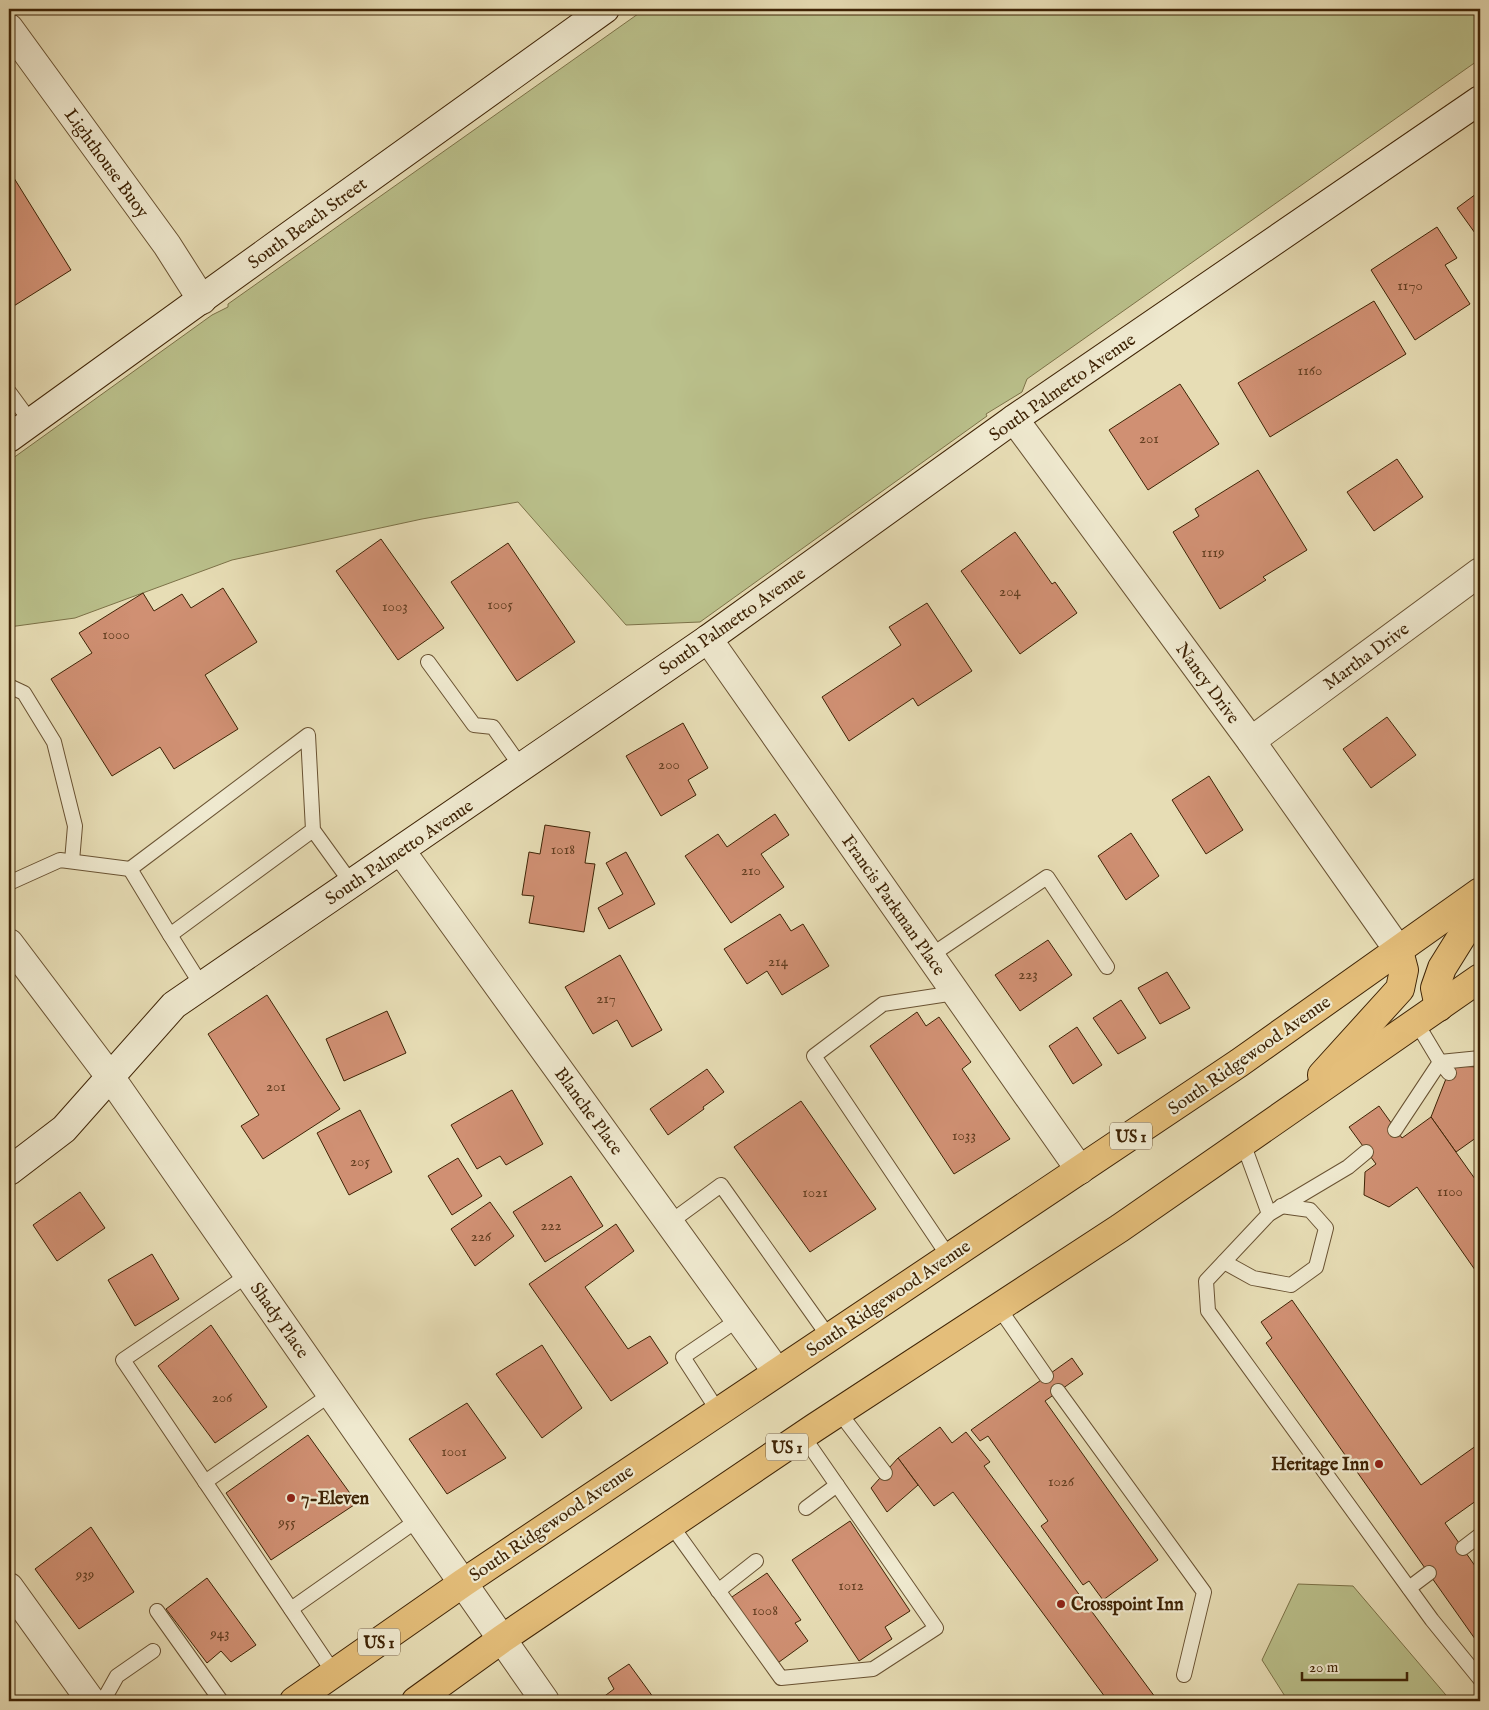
<svg xmlns="http://www.w3.org/2000/svg" width="1489" height="1710" font-family="'IM FELL English',serif">
  <style>
    .green { fill: #bac08b; stroke: #7c7248 }
    .building { fill: #d09073; stroke: #3f2406 }
    .lines { fill: none; stroke-linecap: round; stroke-linejoin: round }
    .lane-casing { stroke: #695232; stroke-width: 16 }
    .street-casing { stroke: #695232; stroke-width: 30 }
    .secondary-casing { stroke: #3f2406; stroke-width: 30 }
    .primary-casing { stroke: #3f2406; stroke-width: 30 }
    .lane { stroke: #efe9cf; stroke-width: 14 }
    .street { stroke: #efe9cf; stroke-width: 28 }
    .secondary { stroke: #efe9cf; stroke-width: 28 }
    .primary { stroke: #e4be7a; stroke-width: 28 }
    .poi-dot { fill: #8f2418; stroke: #efe9cf; stroke-width: 2 }
    .labels { text-anchor: middle; stroke-width: 4.5; stroke-linejoin: round; paint-order: stroke }
    .number-label { font-size: 15px; fill: #633f21 }
    .shield { fill: #efe9cf; stroke: #745f42; stroke-width: 1 }
    .shield-label { font-size: 16px; font-weight: bold; fill: #3f2406 }
    .street-label { font-size: 18px; fill: #3f2406; stroke: #efe9cf }
    .poi-label { font-size: 18px; font-weight: bold; fill: #3f2406; stroke: #efe9cf; text-anchor: start }
  </style>
  <rect width="100%" height="100%" fill="#e7ddb5"/>
  <filter id="stains"><feTurbulence type="fractalNoise" baseFrequency=".004" numOctaves="4"/><feColorMatrix values="0 0 0 0 .2 0 0 0 0 .09 0 0 0 0 .02 0 0 0 .5 -.17"/></filter>
  <radialGradient id="worn" r=".72"><stop offset=".6" stop-color="#630" stop-opacity="0"/><stop offset="1" stop-color="#630" stop-opacity=".3"/></radialGradient>
  <g class="green">
    <polygon points="645,9 1480,9 1480,59 1027,379 1022,392 986,414 987,416 700,622 626,625 518,502 422,519 232,560 75,618 9,627 9,461 212,315 228,307 228,304"/>
    <polygon points="1298,1584 1353,1586 1451,1701 1288,1701 1262,1660"/>
  </g>
  <g class="building">
    <polygon points="9,170 71,270 9,309"/>
    <polygon points="1480,191 1480,240 1457,208"/>
    <polygon points="1437,227 1457,258 1445,265 1470,304 1415,340 1371,270"/>
    <polygon points="1374,301 1406,354 1270,437 1238,383"/>
    <polygon points="1180,384 1219,444 1148,490 1109,430"/>
    <polygon points="1397,459 1423,497 1374,531 1347,492"/>
    <polygon points="1258,470 1307,550 1263,577 1266,580 1220,609 1173,532 1199,516 1195,509"/>
    <polygon points="1015,532 1052,584 1055,582 1077,613 1020,654 961,571"/>
    <polygon points="381,539 444,628 398,660 336,571"/>
    <polygon points="508,543 575,642 517,681 451,582"/>
    <polygon points="223,588 257,642 205,675 238,729 174,769 160,747 112,776 51,679 92,653 79,633 143,593 154,611 182,594 191,608"/>
    <polygon points="927,603 972,671 918,706 913,698 849,741 822,697 901,645 889,627"/>
    <polygon points="1387,717 1416,755 1371,788 1343,749"/>
    <polygon points="683,723 708,768 688,780 696,795 661,816 626,756"/>
    <polygon points="1209,776 1243,830 1206,854 1172,800"/>
    <polygon points="775,814 789,835 761,854 784,887 731,923 685,856 718,834 727,847"/>
    <polygon points="545,825 590,832 585,863 595,864 584,932 529,923 534,896 522,895 529,852 540,854"/>
    <polygon points="1131,833 1159,876 1126,900 1098,856"/>
    <polygon points="626,852 655,904 609,929 598,908 623,894 606,863"/>
    <polygon points="780,914 791,931 803,924 829,966 782,995 767,971 747,984 724,949"/>
    <polygon points="1048,940 1072,975 1020,1011 995,975"/>
    <polygon points="620,955 662,1030 632,1047 617,1020 593,1034 565,987"/>
    <polygon points="1167,972 1190,1008 1160,1024 1138,988"/>
    <polygon points="267,995 340,1109 263,1159 241,1126 259,1115 208,1034"/>
    <polygon points="1121,1000 1146,1038 1118,1054 1093,1018"/>
    <polygon points="387,1011 406,1053 344,1081 326,1039"/>
    <polygon points="917,1012 926,1026 939,1017 971,1062 962,1069 1010,1139 954,1174 870,1046"/>
    <polygon points="1077,1027 1102,1065 1073,1084 1049,1046"/>
    <polygon points="1451,1066 1480,1067 1480,1135 1456,1152 1431,1117"/>
    <polygon points="707,1069 724,1092 703,1107 704,1109 668,1135 650,1109"/>
    <polygon points="512,1090 543,1144 506,1165 500,1156 477,1169 451,1125"/>
    <polygon points="801,1101 876,1209 810,1252 734,1147"/>
    <polygon points="1379,1106 1402,1138 1431,1117 1480,1186 1480,1277 1417,1187 1389,1207 1364,1195 1365,1172 1376,1164 1349,1127"/>
    <polygon points="360,1110 392,1172 349,1195 317,1133"/>
    <polygon points="458,1158 482,1196 452,1215 428,1176"/>
    <polygon points="571,1176 603,1226 545,1262 513,1212"/>
    <polygon points="80,1192 105,1228 57,1261 33,1225"/>
    <polygon points="490,1202 514,1236 475,1266 451,1229"/>
    <polygon points="616,1224 634,1251 585,1287 628,1349 650,1336 668,1363 611,1401 529,1284"/>
    <polygon points="152,1254 179,1299 135,1326 108,1280"/>
    <polygon points="1292,1300 1421,1485 1480,1443 1480,1498 1445,1523 1480,1573 1480,1646 1266,1343 1272,1338 1261,1322"/>
    <polygon points="211,1325 267,1407 215,1443 158,1366"/>
    <polygon points="542,1345 582,1408 542,1438 496,1374"/>
    <polygon points="1072,1358 1083,1374 1045,1401 1158,1560 1103,1600 1089,1581 1083,1585 1041,1526 1048,1521 988,1436 980,1441 971,1430"/>
    <polygon points="467,1403 506,1458 447,1494 409,1439"/>
    <polygon points="940,1427 952,1443 966,1432 990,1462 984,1466 1158,1701 1108,1701 953,1492 934,1506 898,1458"/>
    <polygon points="308,1435 357,1503 271,1560 226,1493"/>
    <polygon points="898,1458 918,1485 887,1512 871,1488"/>
    <polygon points="850,1521 910,1611 885,1627 892,1639 859,1661 792,1560"/>
    <polygon points="91,1527 134,1592 79,1629 35,1569"/>
    <polygon points="767,1573 801,1620 795,1623 808,1641 775,1665 729,1599"/>
    <polygon points="207,1578 256,1645 231,1662 221,1651 207,1663 166,1609"/>
    <polygon points="629,1664 656,1701 598,1701 614,1689 608,1678"/>
  </g>
  <g class="lines">
    <g class="lane-casing">
      <g id="lane">
        <polyline points="9,392 31,422"/>
        <polyline points="428,662 474,725 493,727 522,768"/>
        <polyline points="9,686 24,693 54,742 75,826 72,861"/>
        <polyline points="313,830 308,735 130,869 170,935 313,830 352,884"/>
        <polyline points="9,883 60,860 130,869"/>
        <polyline points="170,935 202,986"/>
        <polyline points="930,956 1047,877 1107,967"/>
        <polyline points="1416,1022 1440,1062 1449,1073"/>
        <polyline points="1395,1130 1440,1062 1480,1058"/>
        <polyline points="1243,1143 1269,1214"/>
        <polyline points="1366,1152 1348,1167 1269,1214 1206,1281 1208,1311 1432,1620 1480,1679"/>
        <polyline points="669,1223 721,1185 829,1337"/>
        <polyline points="949,1257 814,1056 883,1004 955,993"/>
        <polyline points="1224,1262 1253,1278 1291,1285 1316,1267 1326,1228 1310,1210 1281,1206"/>
        <polyline points="248,1275 123,1360 334,1673"/>
        <polyline points="999,1308 1046,1376"/>
        <polyline points="1058,1391 1204,1592 1184,1675"/>
        <polyline points="718,1411 683,1357 739,1319"/>
        <polyline points="839,1412 885,1473"/>
        <polyline points="205,1482 331,1394"/>
        <polyline points="806,1508 837,1485"/>
        <polyline points="671,1525 781,1678 873,1669 936,1628 803,1436"/>
        <polyline points="1463,1548 1480,1535"/>
        <polyline points="1409,1588 1429,1573"/>
        <polyline points="718,1591 756,1561"/>
        <polyline points="291,1609 419,1519"/>
        <polyline points="157,1611 221,1701"/>
        <polyline points="103,1701 117,1676 153,1651"/>
      </g>
    </g>
    <g class="street-casing">
      <g id="street">
        <polyline points="9,28 167,245 202,300"/>
        <polyline points="1014,419 1251,741 1399,951"/>
        <polyline points="708,639 1080,1170"/>
        <polyline points="1251,741 1480,572"/>
        <polyline points="401,851 777,1372"/>
        <polyline points="9,943 111,1078 545,1701"/>
        <polyline points="9,1587 91,1701"/>
      </g>
    </g>
    <g class="secondary-casing">
      <g id="secondary">
        <path d="M9 438C208 295 405 151 605 9"/>
        <polyline points="9,1171 64,1129 174,1005 708,639 1014,419 1480,100"/>
      </g>
    </g>
    <g class="primary-casing">
      <g id="primary">
        <polyline points="1439,1007 1435,988 1442,968 1480,907"/>
        <polyline points="1322,1075 1400,989 1404,970 1399,951"/>
        <polyline points="294,1701 463,1583 1239,1063 1480,892"/>
        <polyline points="416,1701 502,1639 814,1428 1120,1228 1480,978"/>
      </g>
    </g>
    <use href="#lane" class="lane"/>
    <use href="#street" class="street"/>
    <use href="#secondary" class="secondary"/>
    <use href="#primary" class="primary"/>
  </g>
  <g class="poi-dot">
    <circle cx="1379" cy="1464" r="5"/>
    <circle cx="291" cy="1498" r="5"/>
    <circle cx="1061" cy="1604" r="5"/>
  </g>
  <g class="labels">
    <g class="number-label">
      <text x="1410" y="290">1170</text>
      <text x="1310" y="375">1160</text>
      <text x="1149" y="443">201</text>
      <text x="1213" y="557">1119</text>
      <text x="1010" y="596">204</text>
      <text x="500" y="609">1005</text>
      <text x="395" y="611">1003</text>
      <text x="116" y="639">1000</text>
      <text x="669" y="769">200</text>
      <text x="563" y="854">1018</text>
      <text x="751" y="875">210</text>
      <text x="778" y="966">214</text>
      <text x="1028" y="979">223</text>
      <text x="606" y="1003">217</text>
      <text x="276" y="1091">201</text>
      <text x="964" y="1140">1033</text>
      <text x="360" y="1166">205</text>
      <text x="1450" y="1196">1100</text>
      <text x="815" y="1197">1021</text>
      <text x="551" y="1230">222</text>
      <text x="481" y="1241">226</text>
      <text x="222" y="1402">206</text>
      <text x="454" y="1456">1001</text>
      <text x="1061" y="1486">1026</text>
      <text x="287" y="1527">955</text>
      <text x="85" y="1579">939</text>
      <text x="851" y="1590">1012</text>
      <text x="765" y="1615">1008</text>
      <text x="220" y="1638">943</text>
    </g>
    <g class="shield">
      <rect x="1110" y="1122.5" width="42" height="27" rx="4"/>
      <rect x="766" y="1433.5" width="42" height="27" rx="4"/>
      <rect x="358" y="1628.5" width="42" height="27" rx="4"/>
    </g>
    <g class="shield-label">
      <text x="1131" y="1142">US 1</text>
      <text x="787" y="1453">US 1</text>
      <text x="379" y="1648">US 1</text>
    </g>
    <g class="street-label">
      <text transform="translate(107 163) rotate(54)" y="6">Lighthouse Buoy</text>
      <text transform="translate(307 223) rotate(-36)" y="6">South Beach Street</text>
      <text transform="translate(1062 387) rotate(-35)" y="6">South Palmetto Avenue</text>
      <text transform="translate(732 621) rotate(-35)" y="6">South Palmetto Avenue</text>
      <text transform="translate(1366 656) rotate(-36)" y="6">Martha Drive</text>
      <text transform="translate(1208 683) rotate(54)" y="6">Nancy Drive</text>
      <text transform="translate(399 852) rotate(-34)" y="6">South Palmetto Avenue</text>
      <text transform="translate(894 905) rotate(55)" y="6">Francis Parkman Place</text>
      <text transform="translate(1249 1055) rotate(-35)" y="6">South Ridgewood Avenue</text>
      <text transform="translate(589 1111) rotate(54)" y="6">Blanche Place</text>
      <text transform="translate(888 1298) rotate(-34)" y="6">South Ridgewood Avenue</text>
      <text transform="translate(280 1320) rotate(55)" y="6">Shady Place</text>
      <text transform="translate(551 1523) rotate(-34)" y="6">South Ridgewood Avenue</text>
    </g>
    <g class="poi-label">
      <text x="1369" y="1470" text-anchor="end">Heritage Inn</text>
      <text x="301" y="1504">7-Eleven</text>
      <text x="1071" y="1610">Crosspoint Inn</text>
    </g>
  </g>
  <rect width="1489" height="1710" fill="none" stroke="#e7ddb5" stroke-width="30"/>
  <rect x="10" y="10" width="1469" height="1690" fill="none" stroke="#3f2406" stroke-width="2.5"/>
  <rect x="15" y="15" width="1459" height="1680" fill="none" stroke="#3f2406"/>
  <path d="M1302 1672v8h105v-8" fill="none" stroke="#3f2406" stroke-width="2.5"/>
  <text x="1309" y="1672" font-size="15" fill="#3f2406" stroke="#efe9cf" stroke-width="4" paint-order="stroke">20 m</text>
  <rect width="100%" height="100%" filter="url(#stains)"/>
  <rect width="100%" height="100%" fill="url(#worn)"/>
</svg>
